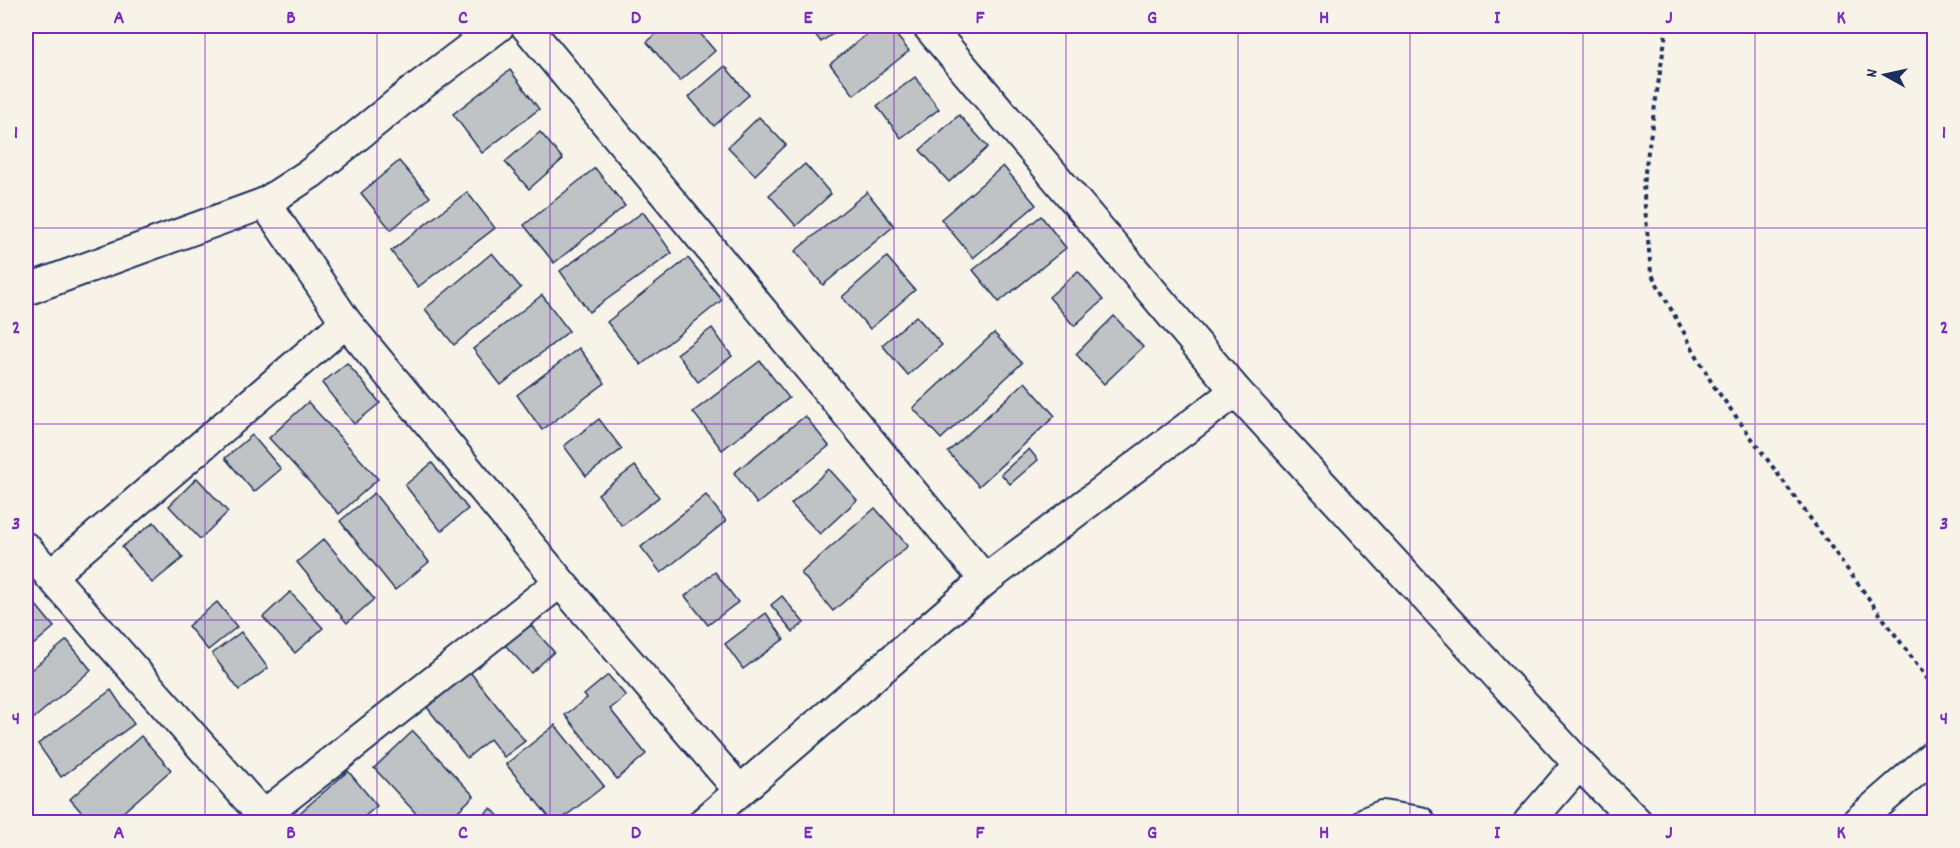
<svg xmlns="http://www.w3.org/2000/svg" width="1960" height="848" font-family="Dekko,sans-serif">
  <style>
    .building { fill: #c0c3c5; stroke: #1b2f5e; stroke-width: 1.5 }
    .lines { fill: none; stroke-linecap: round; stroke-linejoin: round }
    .street-casing { stroke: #1b2f5e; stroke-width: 34 }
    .path { stroke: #1b2f5e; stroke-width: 4; stroke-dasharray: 4.5 4.5; stroke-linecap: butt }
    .street { stroke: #f7f3e8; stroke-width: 30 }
    .grid { fill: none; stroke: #7b2cbf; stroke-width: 1.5; stroke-opacity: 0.55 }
    .neatline { fill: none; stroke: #7b2cbf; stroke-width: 2 }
    .grid-label { font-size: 20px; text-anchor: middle; font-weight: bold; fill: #7b2cbf }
  </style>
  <rect width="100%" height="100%" fill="#f7f3e8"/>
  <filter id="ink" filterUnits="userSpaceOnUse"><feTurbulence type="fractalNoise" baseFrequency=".0167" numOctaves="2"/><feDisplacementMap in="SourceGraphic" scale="12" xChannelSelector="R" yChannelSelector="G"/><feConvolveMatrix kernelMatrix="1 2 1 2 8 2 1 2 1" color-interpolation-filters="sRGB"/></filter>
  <g filter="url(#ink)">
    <g class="building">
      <polygon points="665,26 694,26 715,51 680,81 647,42"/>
      <polygon points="809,26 844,26 821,42"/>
      <polygon points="877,26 889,26 909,51 854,95 830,64"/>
      <polygon points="725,66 749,95 714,126 689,97"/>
      <polygon points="510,70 539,109 482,153 453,114"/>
      <polygon points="915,77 939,109 901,138 877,106"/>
      <polygon points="959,115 988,147 949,182 920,150"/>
      <polygon points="759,117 786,145 755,175 728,147"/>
      <polygon points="540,132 563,159 529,189 505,162"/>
      <polygon points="399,161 430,197 391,230 361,193"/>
      <polygon points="805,164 831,194 796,226 769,195"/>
      <polygon points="1003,166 1036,205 973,258 941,219"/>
      <polygon points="595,168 625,206 554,263 524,225"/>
      <polygon points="467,192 495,228 418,287 391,251"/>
      <polygon points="867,192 894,226 823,285 795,251"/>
      <polygon points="643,212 672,253 589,312 560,271"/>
      <polygon points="1041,216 1066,248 999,302 973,270"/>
      <polygon points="492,253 521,288 454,345 425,309"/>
      <polygon points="887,257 915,290 870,329 842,297"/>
      <polygon points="688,258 722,300 641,365 607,322"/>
      <polygon points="1078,271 1103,300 1074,326 1049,297"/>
      <polygon points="542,295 569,331 501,385 473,349"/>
      <polygon points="916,316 942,345 908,375 882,345"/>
      <polygon points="1114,316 1143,347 1104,384 1076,354"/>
      <polygon points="712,328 732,356 698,382 677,354"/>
      <polygon points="994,333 1022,363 941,439 913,408"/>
      <polygon points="579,348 605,383 542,430 517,395"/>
      <polygon points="760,361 789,398 722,450 693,412"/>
      <polygon points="347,363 380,403 354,424 322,383"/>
      <polygon points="1025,382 1055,416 979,486 948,452"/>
      <polygon points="308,402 378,479 339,514 269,438"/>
      <polygon points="805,416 829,446 757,504 734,473"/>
      <polygon points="599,419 622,449 586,476 564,446"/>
      <polygon points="252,435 281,469 254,492 225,458"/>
      <polygon points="1029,449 1038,460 1010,484 1001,474"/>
      <polygon points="432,463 468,509 441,531 405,485"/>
      <polygon points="635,466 659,497 622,526 598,494"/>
      <polygon points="829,469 857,500 820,534 791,504"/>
      <polygon points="197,478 228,512 200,539 169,506"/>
      <polygon points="374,493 429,562 395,590 340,521"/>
      <polygon points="706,495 726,521 661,573 641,547"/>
      <polygon points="875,508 908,546 833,611 801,573"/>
      <polygon points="154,522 183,558 152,583 122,547"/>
      <polygon points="324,539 374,599 347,623 297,562"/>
      <polygon points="715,572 738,602 708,625 685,596"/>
      <polygon points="290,592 323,628 295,653 263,617"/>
      <polygon points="26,593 54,627 26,651"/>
      <polygon points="782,596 804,623 793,632 771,605"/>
      <polygon points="217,602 237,627 208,650 188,626"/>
      <polygon points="766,613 784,639 743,669 725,644"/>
      <polygon points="529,623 554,652 531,673 505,645"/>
      <polygon points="241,632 268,668 239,690 212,654"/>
      <polygon points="67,640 91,670 26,725 26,674"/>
      <polygon points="466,667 525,741 504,757 490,739 467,758 426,706"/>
      <polygon points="608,675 626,696 610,709 646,754 617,779 565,715 587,698 584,695"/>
      <polygon points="111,690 134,724 61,777 38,744"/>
      <polygon points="555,725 604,786 558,822 553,822 506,764"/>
      <polygon points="413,731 474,796 446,822 424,822 374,768"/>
      <polygon points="141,736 171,770 112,822 90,822 70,799"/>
      <polygon points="348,771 377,806 358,822 300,822 295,817"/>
      <polygon points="491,808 504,822 476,822"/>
    </g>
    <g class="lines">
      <g class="street-casing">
        <g id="street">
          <polyline points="526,26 985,580"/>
          <polyline points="928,26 1236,391 1579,764 1637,822"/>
          <polyline points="265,203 346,322 560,582 740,791"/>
          <polyline points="26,290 265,203 311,173 413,91 499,26"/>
          <polyline points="26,548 263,816"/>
          <polyline points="50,576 346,322"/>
          <polyline points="255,822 560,582"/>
          <polyline points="704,822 985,580 1236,391"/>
          <polyline points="1367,822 1382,816 1420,822"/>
          <polyline points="1529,822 1579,764"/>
          <polyline points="1857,822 1934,755"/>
        </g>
      </g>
      <polyline class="path" points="1667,26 1643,185 1651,273 1713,385 1934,688"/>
      <use href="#street" class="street"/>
    </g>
  </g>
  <path class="grid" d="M205 26V822M377 26V822M550 26V822M722 26V822M894 26V822M1066 26V822M1238 26V822M1410 26V822M1583 26V822M1755 26V822M26 228H1934M26 424H1934M26 620H1934"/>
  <rect width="1960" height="848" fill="none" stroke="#f7f3e8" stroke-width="66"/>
  <g transform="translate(1885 75) rotate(278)" stroke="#f7f3e8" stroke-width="4.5" paint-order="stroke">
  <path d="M0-4.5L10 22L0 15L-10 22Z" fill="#1b2f5e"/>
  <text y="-9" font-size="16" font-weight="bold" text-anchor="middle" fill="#1b2f5e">N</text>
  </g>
  <rect x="33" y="33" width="1894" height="782" class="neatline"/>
  <g class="grid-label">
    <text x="119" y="23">A</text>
    <text x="291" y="23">B</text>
    <text x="463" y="23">C</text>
    <text x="636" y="23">D</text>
    <text x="808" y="23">E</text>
    <text x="980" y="23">F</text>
    <text x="1152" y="23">G</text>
    <text x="1324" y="23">H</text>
    <text x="1497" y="23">I</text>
    <text x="1669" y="23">J</text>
    <text x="1841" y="23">K</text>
    <text x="16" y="138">1</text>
    <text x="1944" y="138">1</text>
    <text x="16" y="333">2</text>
    <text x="1944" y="333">2</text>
    <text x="16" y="529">3</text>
    <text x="1944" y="529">3</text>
    <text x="16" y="724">4</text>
    <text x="1944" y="724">4</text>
    <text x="119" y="838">A</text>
    <text x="291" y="838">B</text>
    <text x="463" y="838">C</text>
    <text x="636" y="838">D</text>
    <text x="808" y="838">E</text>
    <text x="980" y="838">F</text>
    <text x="1152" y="838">G</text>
    <text x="1324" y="838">H</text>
    <text x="1497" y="838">I</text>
    <text x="1669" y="838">J</text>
    <text x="1841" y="838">K</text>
  </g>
</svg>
